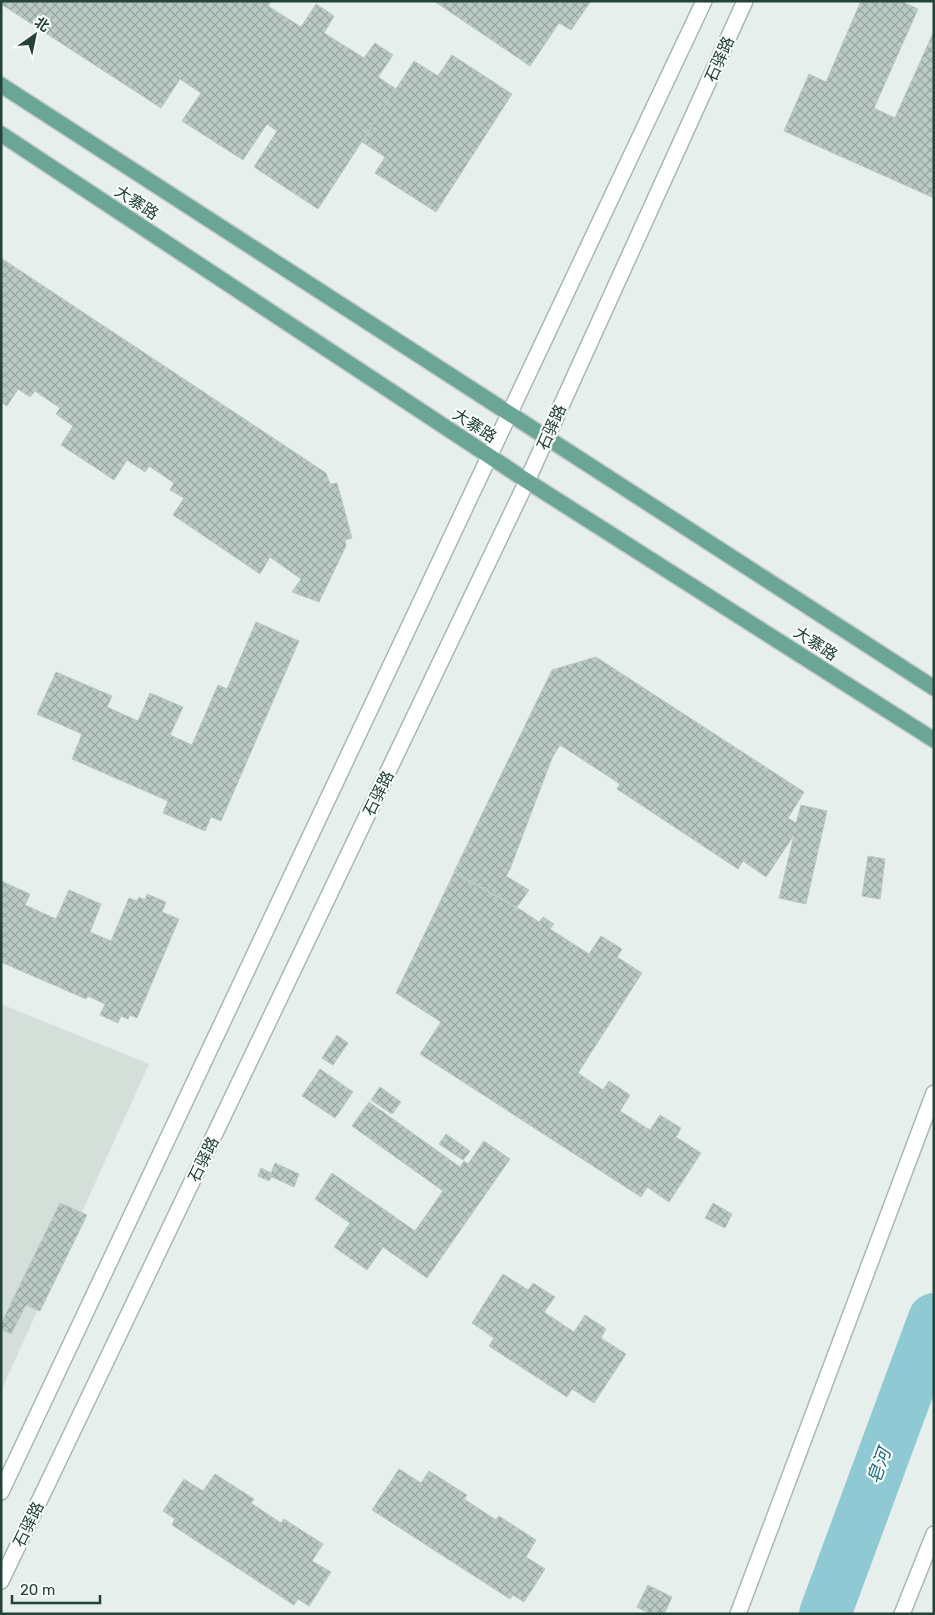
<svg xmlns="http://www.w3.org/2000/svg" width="935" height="1615" font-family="Rubik,'Noto Sans SC',sans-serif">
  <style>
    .built { fill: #d4dfda }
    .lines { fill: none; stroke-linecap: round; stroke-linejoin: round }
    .river { stroke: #8ec9d4; stroke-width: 52 }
    .building { fill: url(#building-cross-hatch); stroke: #b8c9c2 }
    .minor-casing { stroke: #a8b8b2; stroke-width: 18 }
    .major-casing { stroke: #c2cac8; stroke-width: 18 }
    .minor { stroke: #fff; stroke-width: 15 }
    .major { stroke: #6aa596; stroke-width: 15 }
    .labels { text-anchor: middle; stroke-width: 4.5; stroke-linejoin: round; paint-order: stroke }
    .street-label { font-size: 16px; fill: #24423a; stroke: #f7fbf9 }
    .water-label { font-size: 18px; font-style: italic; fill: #1c6f80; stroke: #f7fbf9 }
  </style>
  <defs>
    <pattern id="building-cross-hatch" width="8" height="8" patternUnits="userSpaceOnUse" patternTransform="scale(1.25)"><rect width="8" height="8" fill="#bbcac4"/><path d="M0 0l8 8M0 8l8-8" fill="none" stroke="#98a6a0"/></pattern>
  </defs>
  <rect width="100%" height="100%" fill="#e6efeb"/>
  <polygon class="built" points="1,1004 149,1064 1,1391"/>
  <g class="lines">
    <polyline class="river" points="825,1614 934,1319"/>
  </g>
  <g class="building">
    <polygon points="1,1 271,1 268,6 301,27 316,4 334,16 324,33 364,58 375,43 393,55 378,77 396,89 318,209 254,167 277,131 267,124 243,160 182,121 201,93 180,79 161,108 1,4"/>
    <polygon points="434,1 591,1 571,30 559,23 530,66"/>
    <polygon points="861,1 901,1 918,9 874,108 895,118 934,31 934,198 784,131 809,74 826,82"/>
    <polygon points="452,55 512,94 436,212 375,173 385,157 362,142 414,61 438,76"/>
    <polygon points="1,258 326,473 330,484 337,483 352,538 345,540 346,546 319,602 292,592 301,579 270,557 260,574 173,515 184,498 170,490 174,483 149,466 145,472 127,460 114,480 61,445 73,426 56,414 60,408 35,391 30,397 18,389 7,406 1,402"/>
    <polygon points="256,622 299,641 221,821 211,817 205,831 163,813 168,801 72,759 82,734 37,714 56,672 112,696 107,707 138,721 150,693 183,707 170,735 192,745 218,685 227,689"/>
    <polygon points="596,657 804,792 788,818 796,823 801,805 827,811 806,904 779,898 794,835 766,877 743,861 738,869 617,789 620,784 560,745 552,758 510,869 506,876 529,890 517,907 454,872 552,670"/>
    <polygon points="868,856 885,859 880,899 862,896"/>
    <polygon points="454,873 521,910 539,922 543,917 554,924 550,929 589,954 601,936 622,949 617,957 642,973 578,1073 603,1090 609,1081 630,1095 620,1111 650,1130 660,1115 681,1128 676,1137 701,1153 669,1202 647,1187 641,1197 420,1054 441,1022 396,993"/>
    <polygon points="1,881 30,894 25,905 56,919 69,890 101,904 90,932 111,941 129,898 137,901 139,897 145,900 147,894 166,902 162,912 179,919 137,1018 130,1015 128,1019 121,1016 118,1023 100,1015 105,1004 88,996 86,999 1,962"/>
    <polygon points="337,1035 348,1043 333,1065 322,1058"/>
    <polygon points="320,1069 353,1092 335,1118 302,1096"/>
    <polygon points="380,1087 401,1102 392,1114 371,1100"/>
    <polygon points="369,1102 460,1167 464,1161 468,1164 484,1141 510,1159 427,1278 383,1247 367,1270 334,1247 350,1223 315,1199 332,1173 415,1231 443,1191 352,1126"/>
    <polygon points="446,1134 470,1151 463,1160 439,1144"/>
    <polygon points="275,1163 299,1174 294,1187 272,1177 269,1181 258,1176 261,1168 271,1173"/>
    <polygon points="60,1203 87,1215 40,1311 26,1305 11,1334 1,1329 1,1324"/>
    <polygon points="713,1203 732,1214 725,1228 705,1218"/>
    <polygon points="503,1274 528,1290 533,1283 555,1297 544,1312 574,1332 585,1315 606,1329 601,1338 626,1354 594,1403 572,1389 567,1397 489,1346 494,1338 472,1323"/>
    <polygon points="399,1469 421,1483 429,1471 467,1495 464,1499 496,1520 499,1516 536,1540 526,1557 545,1569 524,1602 513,1595 510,1599 372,1510"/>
    <polygon points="215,1474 254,1499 251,1503 281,1523 284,1519 323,1544 312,1561 331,1572 309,1606 298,1599 294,1605 172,1525 175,1519 163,1511 184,1479 203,1491"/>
    <polygon points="648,1585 672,1597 664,1614 650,1614 637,1607"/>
  </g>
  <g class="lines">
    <g class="minor-casing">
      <g id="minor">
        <polyline points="1,1492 704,1"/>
        <polyline points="1,1581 527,481 745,1"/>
        <polyline points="738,1614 934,1093"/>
        <polyline points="902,1614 934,1534"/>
      </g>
    </g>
    <g class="major-casing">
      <g id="major">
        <polyline points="1,85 934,688"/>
        <polyline points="1,134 527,481 934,740"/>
      </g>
    </g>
    <use href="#minor" class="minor"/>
    <use href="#major" class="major"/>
  </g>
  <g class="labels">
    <g class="street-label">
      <text transform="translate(719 59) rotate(-66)" y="6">石驿路</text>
      <text transform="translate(137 202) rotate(33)" y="6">大寨路</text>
      <text transform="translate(475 425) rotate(33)" y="6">大寨路</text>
      <text transform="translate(551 427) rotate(-66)" y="6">石驿路</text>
      <text transform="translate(816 643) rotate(33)" y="6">大寨路</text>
      <text transform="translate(378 793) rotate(-64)" y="6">石驿路</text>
      <text transform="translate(203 1159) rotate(-64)" y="6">石驿路</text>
      <text transform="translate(28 1524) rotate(-64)" y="6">石驿路</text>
    </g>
    <g class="water-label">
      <text transform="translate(879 1466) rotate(-70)" y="6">皂河</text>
    </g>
  </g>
  <rect width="935" height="1615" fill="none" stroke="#24423a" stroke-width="5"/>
  <g transform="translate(35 35) rotate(33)" stroke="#f7fbf9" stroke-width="4" paint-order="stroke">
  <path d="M0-4L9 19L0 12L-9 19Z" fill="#24423a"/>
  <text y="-8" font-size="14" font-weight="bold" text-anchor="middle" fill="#24423a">北</text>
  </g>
  <path d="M12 1595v8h88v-8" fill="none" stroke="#24423a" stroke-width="2.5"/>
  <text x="20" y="1595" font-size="15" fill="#24423a" stroke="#f7fbf9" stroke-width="4" paint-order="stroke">20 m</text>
</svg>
